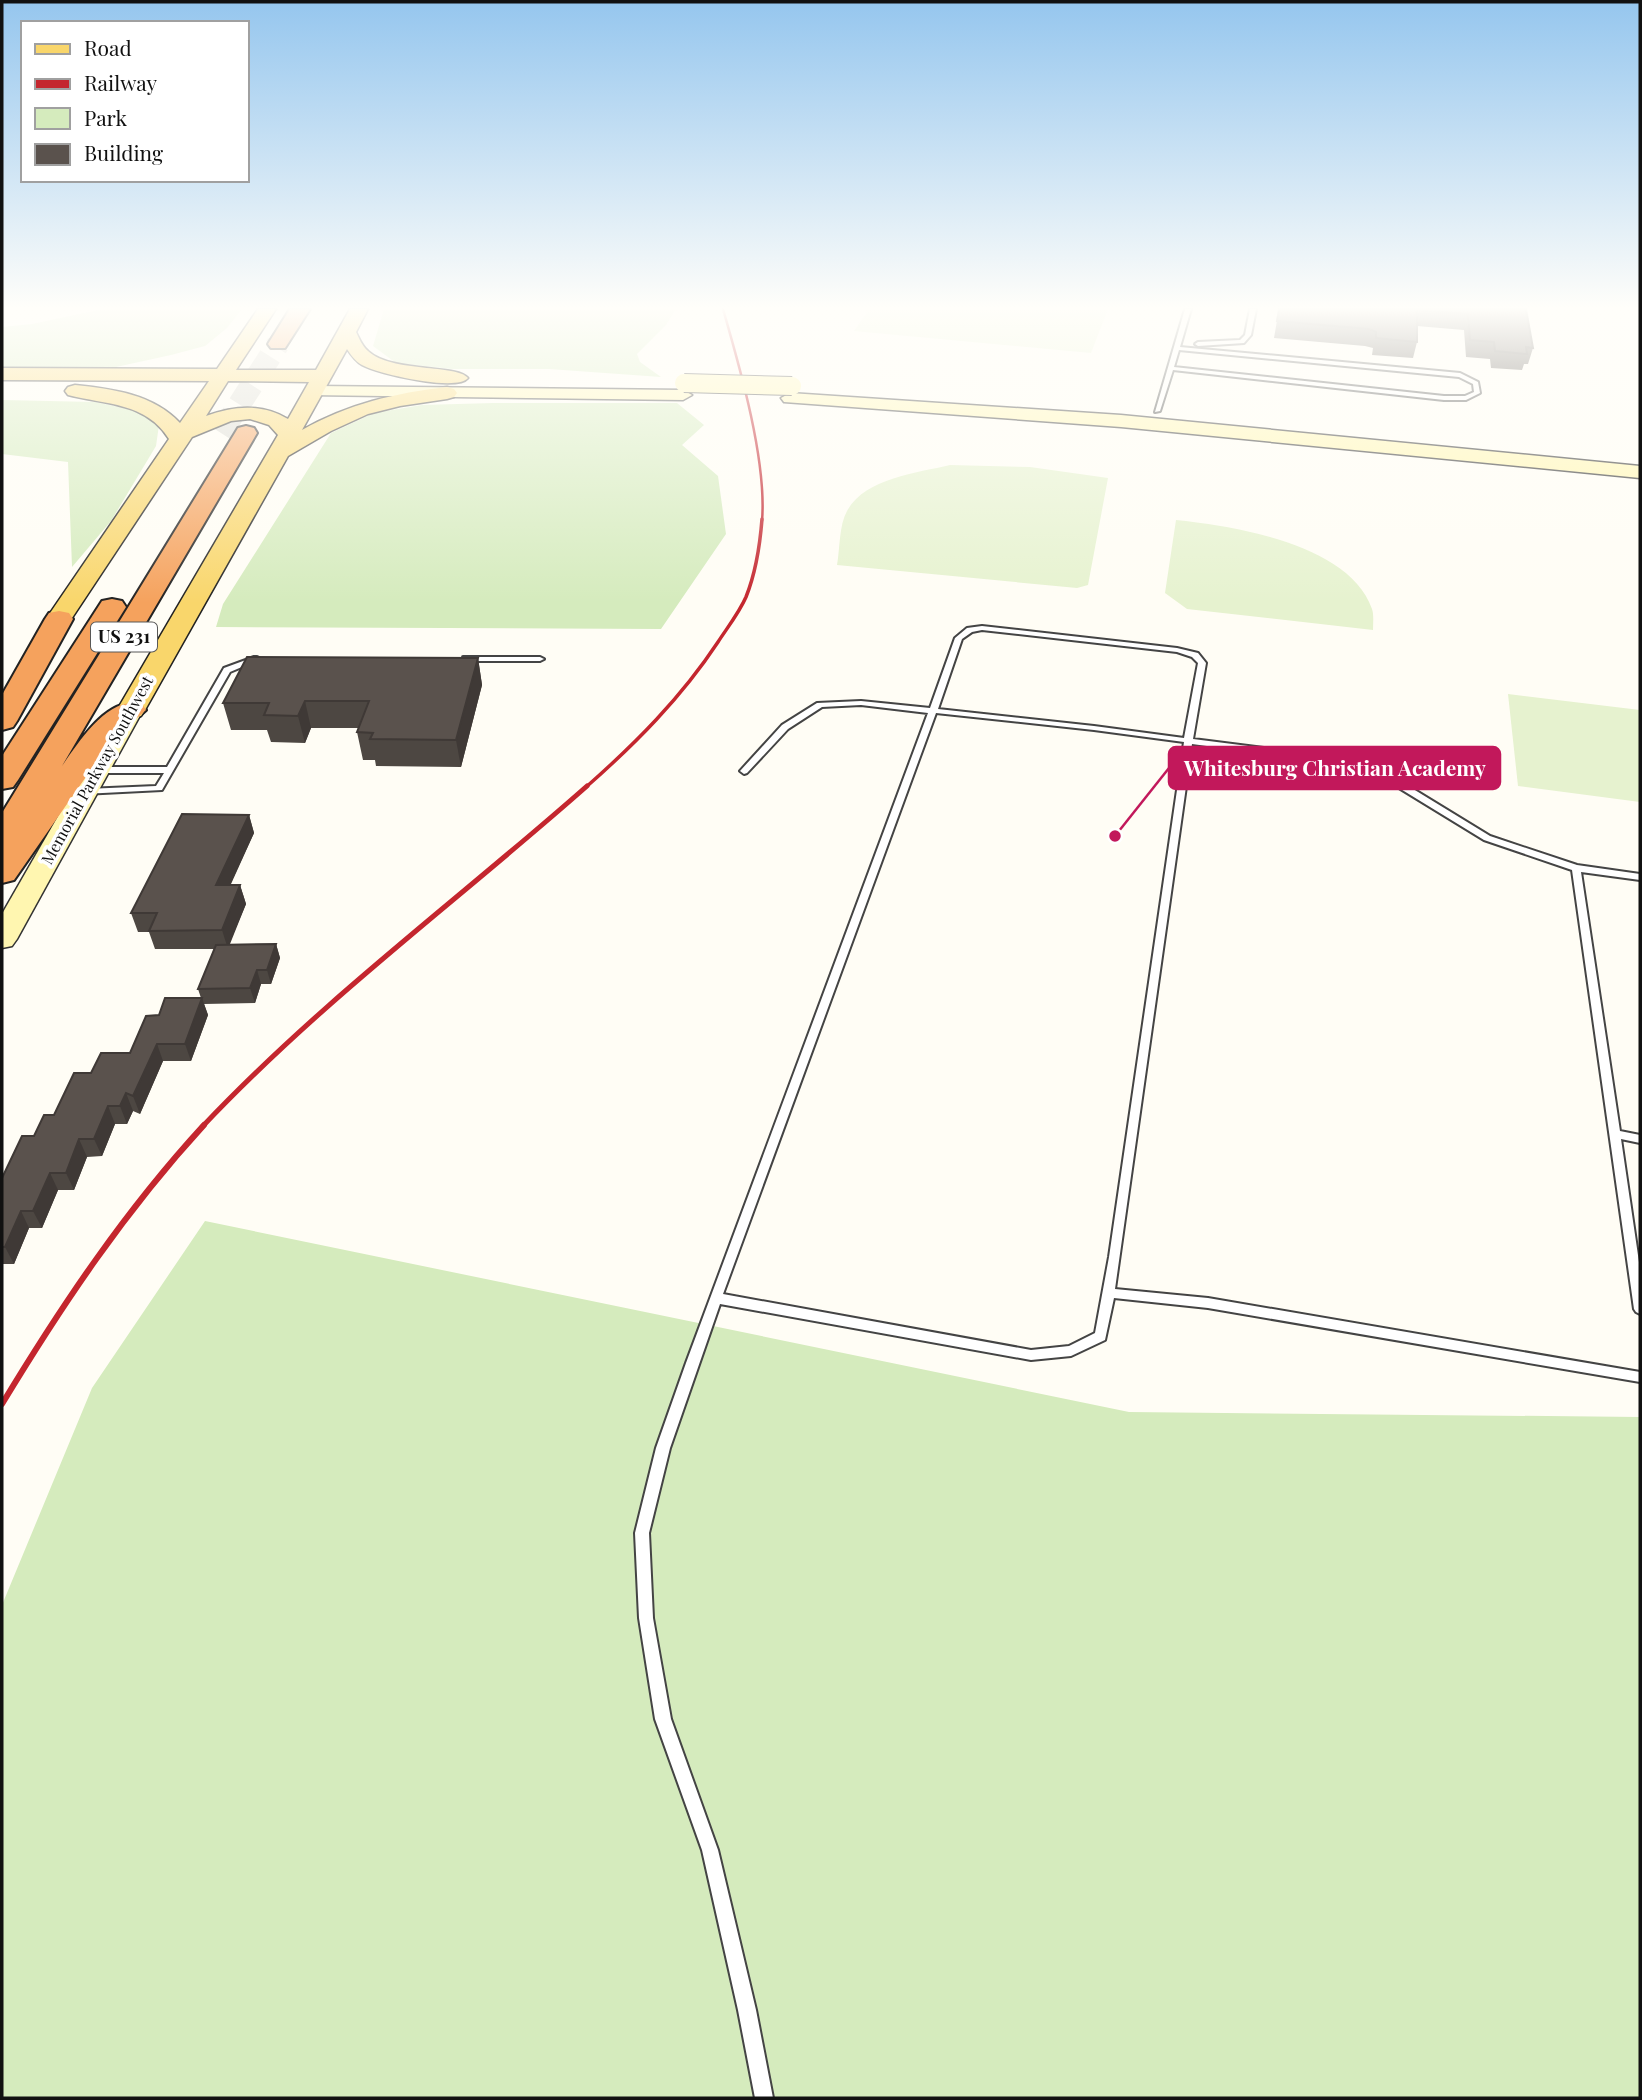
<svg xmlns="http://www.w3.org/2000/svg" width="1642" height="2100" font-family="'Playfair Display',serif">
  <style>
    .green { fill: #d5ebbd }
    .pitch { fill: #e6f2cf }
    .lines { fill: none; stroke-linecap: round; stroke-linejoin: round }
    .highway-tunnel { stroke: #dbdad3; stroke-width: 23; stroke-dasharray: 23 11; stroke-linecap: butt }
    .lane-casing { stroke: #444; stroke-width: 4 }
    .secondary-casing { stroke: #333; stroke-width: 3 }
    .primary-casing { stroke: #222; stroke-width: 3 }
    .highway-casing { stroke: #222; stroke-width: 4 }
    .lane { fill: #fff; fill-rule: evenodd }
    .secondary { fill: #fff6b0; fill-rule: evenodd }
    .primary { fill: #f9d66b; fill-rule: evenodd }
    .highway { fill: #f5a25d; fill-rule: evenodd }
    .rail-far3 { stroke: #c4262e; stroke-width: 2.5 }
    .rail-far2 { stroke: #c4262e; stroke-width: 3.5 }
    .rail-far1 { stroke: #c4262e; stroke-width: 5 }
    .rail { stroke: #c4262e; stroke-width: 6 }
    .secondary-bridge-casing { stroke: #333; stroke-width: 20; stroke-linecap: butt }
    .secondary-bridge { stroke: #fff6b0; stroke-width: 18 }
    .wall { fill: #4d4742 }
    .shaded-wall { fill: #3f3936 }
    .building { fill: #5a524d; stroke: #3f3936; stroke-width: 2 }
    .labels { text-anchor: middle; stroke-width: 7; stroke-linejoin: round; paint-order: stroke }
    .far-street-label { font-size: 16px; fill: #111; stroke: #fff }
    .shield { fill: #fff; stroke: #585858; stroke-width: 2 }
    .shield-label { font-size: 18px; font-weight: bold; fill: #111 }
    .leader { fill: none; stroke: #c2185b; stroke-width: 2.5 }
    .callout-dot { fill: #c2185b; stroke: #fff; stroke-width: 2.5 }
    .callout { fill: #c2185b; stroke: #c2185b; stroke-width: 2.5 }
    .callout-label { font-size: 21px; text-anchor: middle; font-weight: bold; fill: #fff }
  </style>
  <rect width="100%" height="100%" fill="#fffdf5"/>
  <g class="green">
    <polygon points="103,309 242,309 227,328 205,346 171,355 116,367 2,367 2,327 32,324"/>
    <polygon points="384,309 676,309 666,325 637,354 640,362 661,377 549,369 452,369 396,363 373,346"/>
    <polygon points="2,400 95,402 137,411 159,425 156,446 111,521 72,567 68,462 2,454"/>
    <polygon points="493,403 677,403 704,425 682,445 718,476 726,534 661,629 216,627 223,604 331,433 374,413 422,405"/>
    <polygon points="205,1221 1129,1412 1640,1417 1640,2098 2,2098 2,1605 92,1388"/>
  </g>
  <g class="pitch">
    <polygon points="869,309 1108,309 1091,353 854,331"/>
    <path d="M950 465 1030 467 1108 478 1088 585 1077 588 837 565C840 549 839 525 847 511 865 478 917 473 950 465Z"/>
    <path d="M1176 520C1234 526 1350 544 1372 609 1374 615 1373 623 1373 630L1187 609 1165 593Z"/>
    <polygon points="1508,694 1640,710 1640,802 1518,786"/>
  </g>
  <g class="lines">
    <polyline class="highway-tunnel" points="221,433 278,344"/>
    <g class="lane-casing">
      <g id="lane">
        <path d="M1185 309H1191L1180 347 1460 373 1478 382 1480 393 1466 400H1444L1173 370 1160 411 1155 412ZM1179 350 1459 377 1473 384 1474 392 1465 396H1444L1174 367Z"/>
        <polygon points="1250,309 1256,309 1251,335 1244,343 1198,346 1195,344 1198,342 1240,340 1245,335"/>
        <path d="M982 626 1177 648 1198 653 1206 663 1193 739 1304 753 1387 773 1490 836 1577 865 1640 874V880L1581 872 1620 1131 1640 1135V1143L1621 1139 1640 1269V1314L1636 1312 1634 1309 1572 870 1484 840 1381 777 1304 759 1192 744 1115 1289 1208 1298 1640 1372V1382L1208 1308 1114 1298 1105 1340 1071 1356 1031 1360 720 1304 670 1448 649 1533 653 1618 671 1719 718 1850 756 2010 773 2098H755L738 2010 702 1850 655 1719 639 1618 635 1533 656 1448 686 1363 928 713 861 705 822 707 788 729 747 773 744 774 740 771 782 725 817 703 861 701 930 708 955 638 967 628ZM982 630 1177 652 1192 657 1198 663 1184 738 1094 726 938 709 962 639 972 632ZM936 713 1094 730 1184 742 1109 1257 1095 1333 1069 1346 1031 1350 723 1294Z"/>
        <polygon points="254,657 257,657 261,659 230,672 162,790 83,794 83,790 86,789 156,786 164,773 99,773 95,770 99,767 167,767 224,668"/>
        <polygon points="463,657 540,657 544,659 540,661 463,661"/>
      </g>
    </g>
    <g class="secondary-casing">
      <g id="secondary">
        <polygon points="316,386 683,390 692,395 683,400 310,395 307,391"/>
        <polygon points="790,393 1121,415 1640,466 1640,478 1121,427 784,402 781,398"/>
        <polygon points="131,703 140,705 143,710 17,939 12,946 2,948 2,914 119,710 122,705"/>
      </g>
    </g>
    <g class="primary-casing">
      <path id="primary" d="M258 309H276L236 370H316L350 309H368L356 332C359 338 362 346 368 351 392 373 457 364 468 378 457 392 378 374 362 365 355 361 351 355 347 349L302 430C348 404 395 393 447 387L454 389 457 393 454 397 447 399 400 406 368 414 331 431 288 456 145 710 141 716 131 718 121 716 117 710 278 435 269 425 250 419 231 421 192 437 68 624 59 627 50 624 46 619 169 439C146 402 106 405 68 395L65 391 68 387 75 385C113 389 153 394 180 423L209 381 2 380V368L217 369ZM228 381 309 382 288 419C261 403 234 406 206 416Z"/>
    </g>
    <g class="highway-casing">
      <g id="highway">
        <polygon points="290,309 310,309 285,348 271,348 268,344"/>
        <path d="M246 426 254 428 257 433 62 766C79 742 108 695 142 704L146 710 111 741 14 880 2 883V813L235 433 238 428Z"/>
        <polygon points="112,599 122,601 126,607 18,780 13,787 2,789 2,756 102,601"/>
        <polygon points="59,611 69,613 73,619 17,721 13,727 2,730 2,695 45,619 49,613"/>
      </g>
    </g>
    <use href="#lane" class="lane"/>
    <use href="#secondary" class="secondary"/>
    <use href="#primary" class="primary"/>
    <use href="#highway" class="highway"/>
    <path class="rail-far3" d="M723 309C740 368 767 461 762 521"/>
    <path class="rail-far2" d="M585 788C635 744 681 698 718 642 727 628 739 613 746 597 756 572 760 545 762 519"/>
    <path class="rail-far1" d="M202 1127C322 1000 457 901 587 786"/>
    <path class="rail" d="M2 1404C62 1305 125 1211 204 1125"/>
    <g class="secondary-bridge-casing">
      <polyline id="secondary-bridge" points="684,383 792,386"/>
    </g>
    <use href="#secondary-bridge" class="secondary-bridge"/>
  </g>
  <g class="wall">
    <polygon points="1279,309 1526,309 1533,348 1528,364 1524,364 1522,370 1491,368 1490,359 1466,357 1464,330 1417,326 1417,342 1413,358 1372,355 1373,348 1365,346 1274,338"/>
    <polygon points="478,658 482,685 461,767 376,766 375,760 363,760 357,732 359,728 311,728 305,743 271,742 267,730 231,730 223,703"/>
    <polygon points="249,815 254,833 230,885 240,885 246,904 229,944 276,944 280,958 271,984 261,984 255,1003 204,1004 208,1015 191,1061 163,1061 140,1114 133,1111 127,1124 115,1124 102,1156 87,1157 74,1190 58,1190 42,1228 29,1228 14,1264 3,1264 2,1268 2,1178 34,1136 91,1073 130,1053 159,1015 201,998 198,989 214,949 155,949 149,932 138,932 131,913"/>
  </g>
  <g class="shaded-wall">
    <polygon points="478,658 482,685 461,767 456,740"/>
    <polygon points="305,701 311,728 305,743 298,716"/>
    <polygon points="249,815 254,833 222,904 216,885"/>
    <polygon points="240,885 246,904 228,949 222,930"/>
    <polygon points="276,944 280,958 271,984 267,970"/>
    <polygon points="257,970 261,984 255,1003 250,988"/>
    <polygon points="202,998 208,1015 191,1061 185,1044"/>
    <polygon points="157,1044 163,1061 140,1114 133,1096"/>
    <polygon points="126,1093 133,1111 127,1124 120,1106"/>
    <polygon points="108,1106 115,1124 102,1156 94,1139"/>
    <polygon points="79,1139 87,1157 74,1190 66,1173"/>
    <polygon points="50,1173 58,1190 42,1228 33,1211"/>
    <polygon points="21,1211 29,1228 14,1264 5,1247"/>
  </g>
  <g class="building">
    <polygon points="1279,309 1526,309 1533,348 1526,347 1527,354 1495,351 1494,342 1470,340 1468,314 1417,310 1417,342 1376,338 1376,332 1369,329 1277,321"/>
    <polygon points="247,657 478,658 456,740 370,739 373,733 357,732 369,701 305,701 298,716 264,715 269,703 223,703"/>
    <polygon points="182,814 249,815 216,885 240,885 222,930 149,931 157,913 131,913"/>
    <polygon points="276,944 267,970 257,970 250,988 198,989 216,945"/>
    <polygon points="165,998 202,998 185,1044 157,1044 133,1096 126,1093 120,1106 108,1106 94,1139 79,1139 66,1173 50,1173 33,1211 21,1211 5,1247 2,1247 2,1178 22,1136 34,1136 44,1115 54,1115 74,1073 91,1073 101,1053 130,1053 146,1016 159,1015"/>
  </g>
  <linearGradient id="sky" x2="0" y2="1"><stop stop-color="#95c6ee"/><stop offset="0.51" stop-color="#fffefa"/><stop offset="1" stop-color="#fffefa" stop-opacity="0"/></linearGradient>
  <rect width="1642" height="603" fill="url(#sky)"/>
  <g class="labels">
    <g class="far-street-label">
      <text transform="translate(97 770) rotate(-61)" y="6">Memorial Parkway Southwest</text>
    </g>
    <rect class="shield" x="91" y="622.5" width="66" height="29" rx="5"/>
    <g class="shield-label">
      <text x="124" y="643">US 231</text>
    </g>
  </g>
  <path class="leader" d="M1115 836L1169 768"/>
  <circle class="callout-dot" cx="1115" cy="836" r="7"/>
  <rect class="callout" x="1169" y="747" width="331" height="42" rx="7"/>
  <g class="callout-label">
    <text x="1335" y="776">Whitesburg Christian Academy</text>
  </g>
  <rect width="1642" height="2100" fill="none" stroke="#111111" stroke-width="7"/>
  <rect x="21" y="21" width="228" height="161" fill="#ffffff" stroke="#a0a0a0" stroke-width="2"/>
  <rect x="35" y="44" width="35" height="10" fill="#f9d66b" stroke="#a0a0a0" stroke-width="2"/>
  <text x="84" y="56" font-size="21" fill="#111111">Road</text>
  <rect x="35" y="79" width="35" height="10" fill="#c4262e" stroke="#a0a0a0" stroke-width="2"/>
  <text x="84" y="91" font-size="21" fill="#111111">Railway</text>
  <rect x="35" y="108" width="35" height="21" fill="#d5ebbd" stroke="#a0a0a0" stroke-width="2"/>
  <text x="84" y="126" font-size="21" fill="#111111">Park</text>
  <rect x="35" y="144" width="35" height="21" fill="#5a524d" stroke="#a0a0a0" stroke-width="2"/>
  <text x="84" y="161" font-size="21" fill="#111111">Building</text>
</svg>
